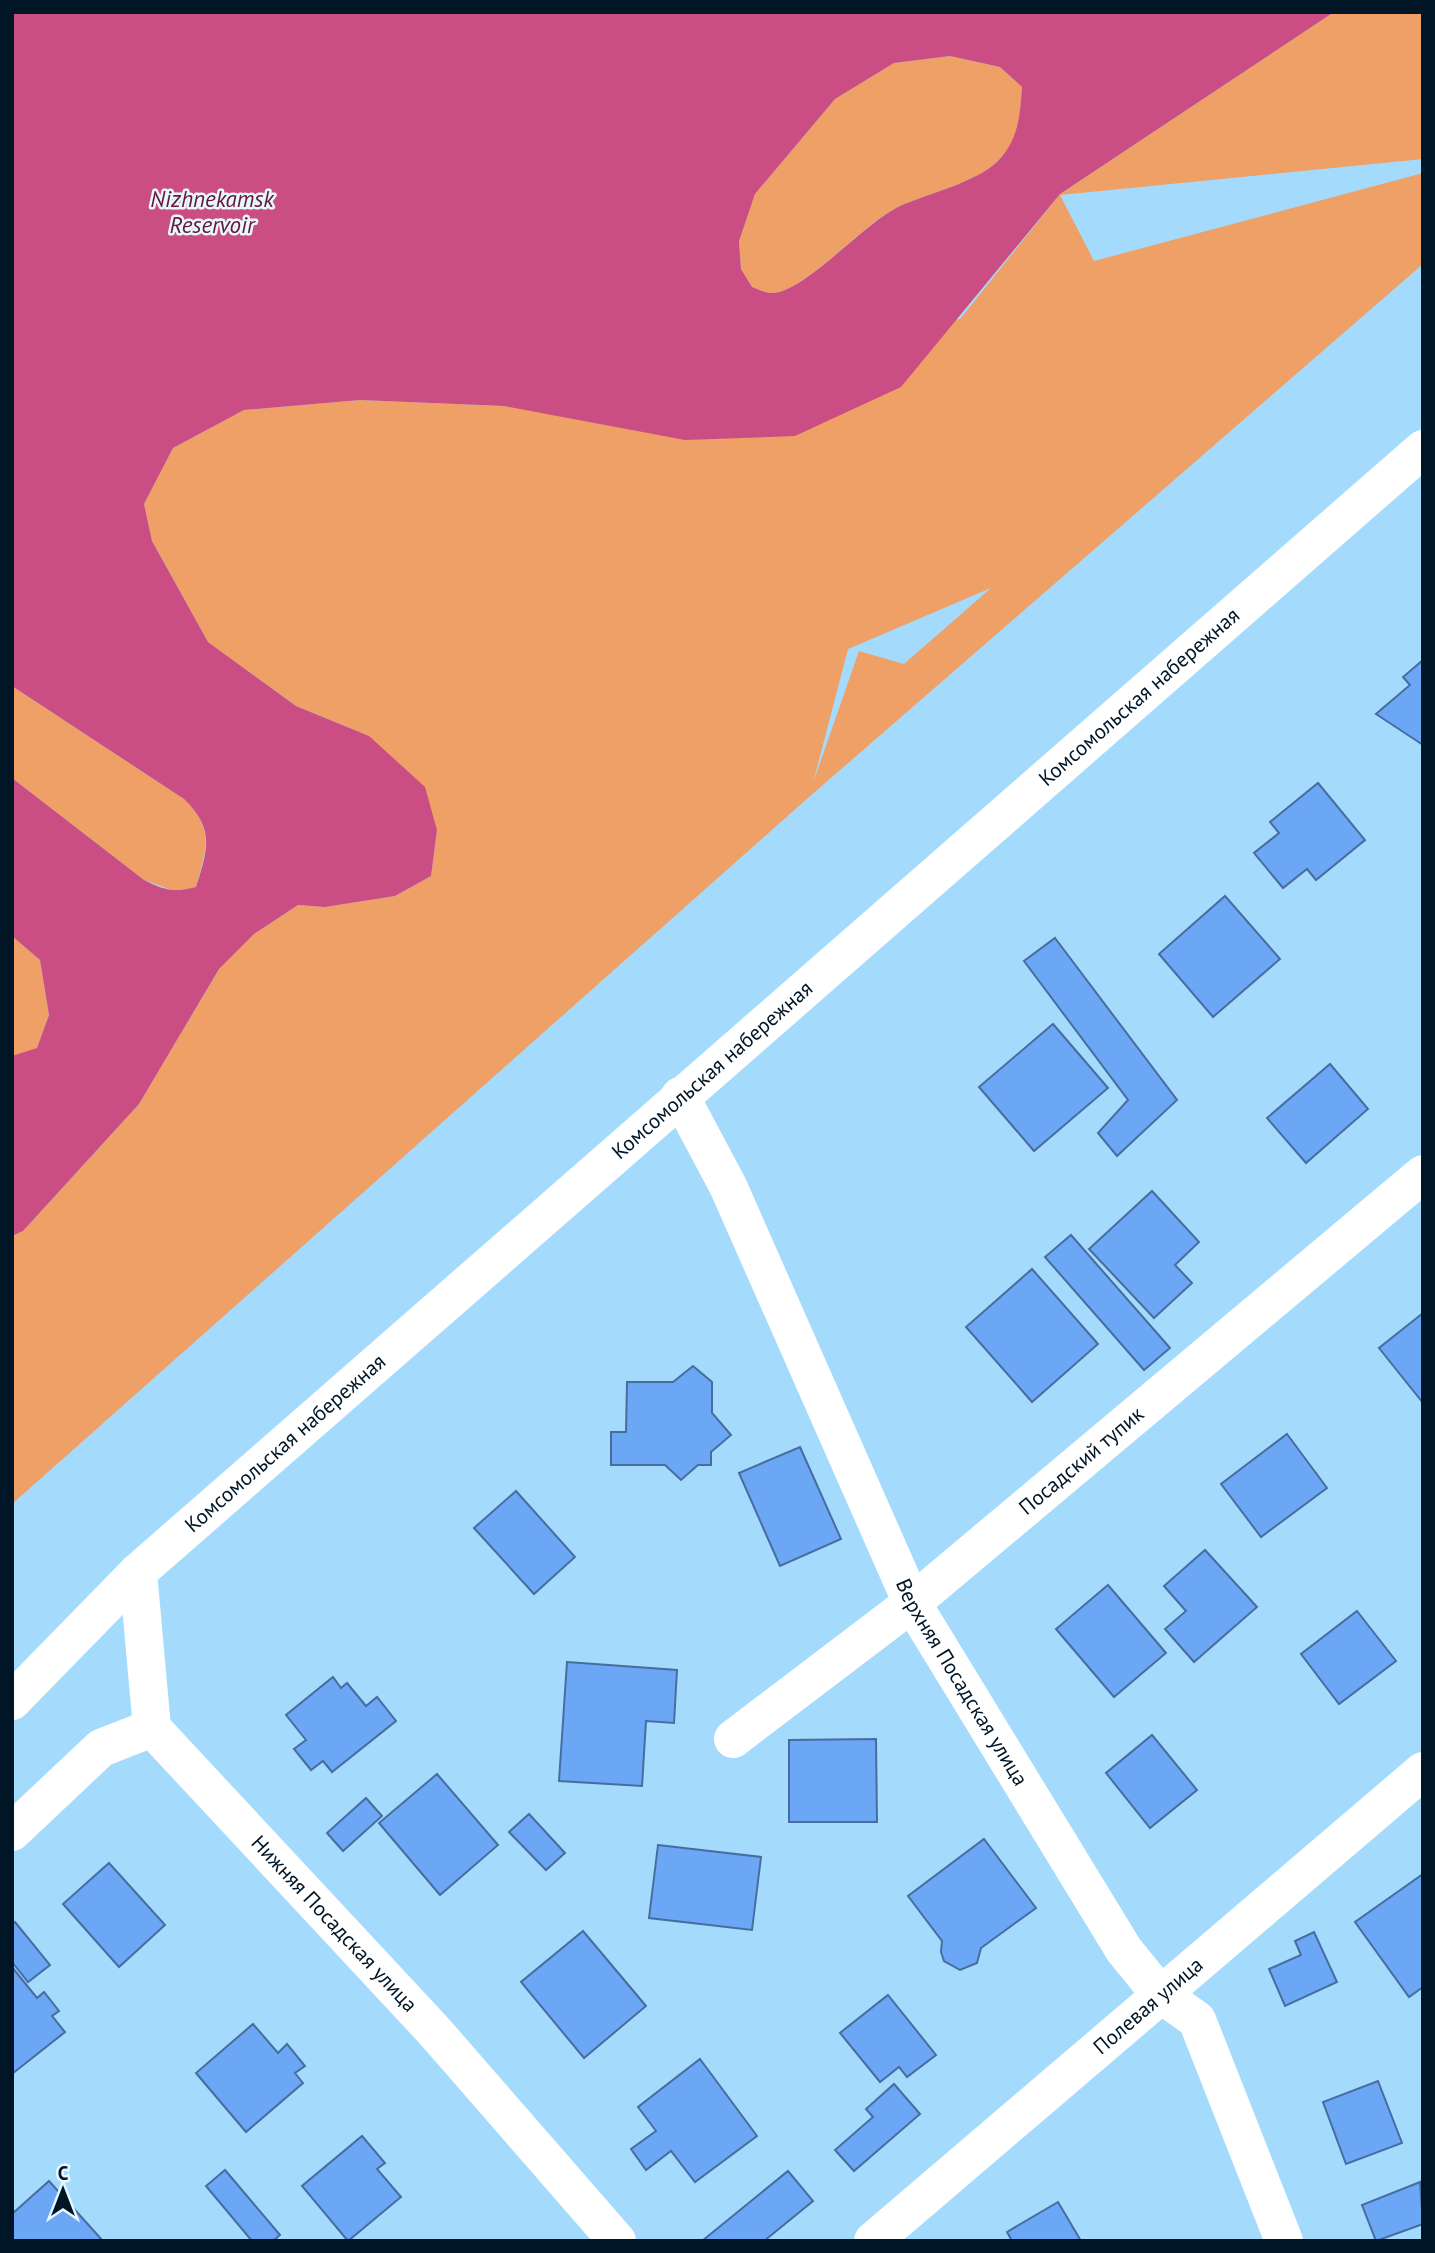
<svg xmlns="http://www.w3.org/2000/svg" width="1435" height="2253" font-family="'PT Sans',sans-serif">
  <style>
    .green { fill: #eea067; fill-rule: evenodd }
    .water { fill: #ca4e84; fill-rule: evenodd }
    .building { fill: #6ca7f6; stroke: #476da0; stroke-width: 2 }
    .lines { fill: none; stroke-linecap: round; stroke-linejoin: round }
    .minor { stroke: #fff; stroke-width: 38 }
    .labels { text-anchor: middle; stroke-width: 5; stroke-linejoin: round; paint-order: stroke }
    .street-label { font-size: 21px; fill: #001626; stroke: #e8f6fe }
    .water-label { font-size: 23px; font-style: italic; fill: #65163b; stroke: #e8f6fe }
  </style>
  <rect width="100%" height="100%" fill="#a4dbfd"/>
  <g class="green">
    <path d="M1334 12H1423V159L1060 195 1094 261 1423 173V264L809 797 12 1504V1236L23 1231 139 1104 219 969 254 934 298 905 325 907 395 896 431 876 437 830 369 736 296 706 208 642 152 541 144 504 173 448 244 410 360 400 504 406 960 319 1060 194ZM991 588 904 664 859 651 813 783 848 649Z"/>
    <path d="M950 56 1000 67 1022 87C1020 117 1021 138 998 161 977 182 927 194 900 206 864 222 804 293 772 293 766 293 757 289 752 287L741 269 739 240 755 194 835 99 894 63Z"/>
    <path d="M12 686 184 799C215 829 207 848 196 887L177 892 144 880 12 778Z"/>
    <polygon points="12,936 40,960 49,1015 37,1048 14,1057"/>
  </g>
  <path class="water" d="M12 12H1334L1060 194 901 387 795 436 685 440 504 406 360 400 244 410 173 448 144 504 152 541 208 642 296 706 369 736 425 787 437 830 431 876 395 896 325 907 298 905 254 934 219 969 139 1104 23 1231 12 1236V1056L37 1048 49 1015 40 960 12 936V778L144 880C163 890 175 893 196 887 208 849 215 829 184 799L12 686ZM950 56 1000 67 1022 87C1020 115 1019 139 998 161 977 182 927 194 900 206 865 222 804 293 772 293 766 293 757 289 752 287L741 269 739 241 755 194 835 99 894 63Z"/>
  <g class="building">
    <polygon points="1423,660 1423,745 1376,714 1410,685 1403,677"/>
    <polygon points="1318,783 1365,840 1316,880 1307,869 1283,888 1254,853 1279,833 1270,822"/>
    <polygon points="1225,896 1280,959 1213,1017 1159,954"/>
    <polygon points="1055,938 1177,1100 1117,1156 1098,1133 1128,1100 1024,961"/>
    <polygon points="1053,1024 1108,1088 1034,1151 979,1087"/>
    <polygon points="1330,1064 1368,1109 1306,1163 1267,1118"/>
    <polygon points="1152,1191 1199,1242 1175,1265 1192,1283 1154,1318 1089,1249"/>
    <polygon points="1071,1235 1170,1348 1144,1370 1045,1257"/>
    <polygon points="1032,1269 1098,1344 1032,1402 966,1327"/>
    <polygon points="1423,1313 1423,1403 1379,1348"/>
    <polygon points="693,1366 712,1382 712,1413 731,1435 711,1452 711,1465 698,1465 681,1480 665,1465 611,1465 611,1432 626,1432 627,1382 673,1382"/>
    <polygon points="1287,1434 1327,1488 1261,1537 1221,1484"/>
    <polygon points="800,1447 841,1539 780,1566 739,1473"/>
    <polygon points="516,1491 575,1557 534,1594 474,1528"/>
    <polygon points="1205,1550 1257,1607 1194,1662 1165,1629 1186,1611 1164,1586"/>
    <polygon points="1108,1585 1166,1653 1114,1697 1056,1629"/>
    <polygon points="1357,1611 1396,1661 1339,1704 1301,1654"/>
    <polygon points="567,1662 677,1670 674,1723 646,1721 642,1786 559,1781"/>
    <polygon points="333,1677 341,1688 347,1683 366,1706 377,1697 396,1721 332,1772 323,1761 311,1770 294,1749 306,1740 286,1715"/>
    <polygon points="1152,1735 1197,1790 1150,1828 1106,1773"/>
    <polygon points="876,1739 877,1822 789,1822 789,1740"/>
    <polygon points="437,1774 498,1845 440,1895 379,1823"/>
    <polygon points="366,1798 382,1816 343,1851 327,1833"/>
    <polygon points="529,1814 565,1853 546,1870 509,1832"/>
    <polygon points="984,1839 1036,1908 981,1948 977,1963 960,1970 944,1961 941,1952 942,1941 908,1896"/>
    <polygon points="658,1845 761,1857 752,1930 649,1918"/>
    <polygon points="109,1863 165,1925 119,1967 63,1904"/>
    <polygon points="1423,1874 1423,1987 1409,1997 1355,1922"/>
    <polygon points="15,1922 50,1965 28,1982 12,1962 12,1924"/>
    <polygon points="583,1931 646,2006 584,2058 521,1982"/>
    <polygon points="1314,1932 1337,1982 1285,2006 1269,1969 1301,1955 1295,1941"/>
    <polygon points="12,1967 37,1998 44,1992 59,2011 52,2016 65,2032 12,2074"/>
    <polygon points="888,1995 936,2055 907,2077 899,2067 880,2082 840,2033"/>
    <polygon points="253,2024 278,2053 287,2044 305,2066 295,2073 303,2083 246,2132 196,2073"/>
    <polygon points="700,2059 757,2136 695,2182 671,2151 646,2170 631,2149 656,2131 638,2107"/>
    <polygon points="1378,2081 1402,2143 1346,2164 1323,2102"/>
    <polygon points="894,2084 920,2114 854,2171 835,2150 873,2117 866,2109"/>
    <polygon points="362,2136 385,2163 377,2169 401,2197 348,2241 302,2186"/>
    <polygon points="225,2170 280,2235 273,2241 252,2241 206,2186"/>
    <polygon points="788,2171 813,2201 764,2241 702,2241"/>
    <polygon points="49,2181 103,2241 12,2241 12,2214"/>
    <polygon points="1420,2182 1423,2224 1376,2241 1362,2205"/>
    <polygon points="1058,2202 1081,2241 1012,2241 1007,2232"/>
  </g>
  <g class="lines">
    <g class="minor">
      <path id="s1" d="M680 1096 728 1186 912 1603 1124 1950 1159 1993 1197 2020 1284 2241"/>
      <path id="s2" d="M138 1572 152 1728 435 2032 617 2241"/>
      <path id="s3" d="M12 1701 138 1572 1423 449"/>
      <path id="s4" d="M733 1739 912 1603 1423 1174"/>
      <polyline points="12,1832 101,1748 152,1728"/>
      <path id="s5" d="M873 2241 1423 1771"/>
    </g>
  </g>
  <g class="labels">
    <g class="street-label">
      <text dy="7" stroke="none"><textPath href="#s3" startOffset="1510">Комсомольская набережная</textPath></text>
      <text dy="7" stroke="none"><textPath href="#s3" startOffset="943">Комсомольская набережная</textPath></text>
      <text dy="7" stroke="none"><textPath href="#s3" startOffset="376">Комсомольская набережная</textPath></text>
      <text dy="7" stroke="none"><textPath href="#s4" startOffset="446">Посадский тупик</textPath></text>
      <text dy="7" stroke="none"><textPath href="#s1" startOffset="651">Верхняя Посадская улица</textPath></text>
      <text dy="7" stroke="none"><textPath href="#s2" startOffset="424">Нижняя Посадская улица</textPath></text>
      <text dy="7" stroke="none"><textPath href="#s5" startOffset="362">Полевая улица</textPath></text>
    </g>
    <g class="water-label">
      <text x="212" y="207">Nizhnekamsk<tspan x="212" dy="26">Reservoir</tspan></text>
    </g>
  </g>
  <rect width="1435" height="2253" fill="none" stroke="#001626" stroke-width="28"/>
  <g transform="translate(63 2190)" stroke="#e8f6fe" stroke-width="5" paint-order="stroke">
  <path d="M0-5L12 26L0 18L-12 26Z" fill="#001626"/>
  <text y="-10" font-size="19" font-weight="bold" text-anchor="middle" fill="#001626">С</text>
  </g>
</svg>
